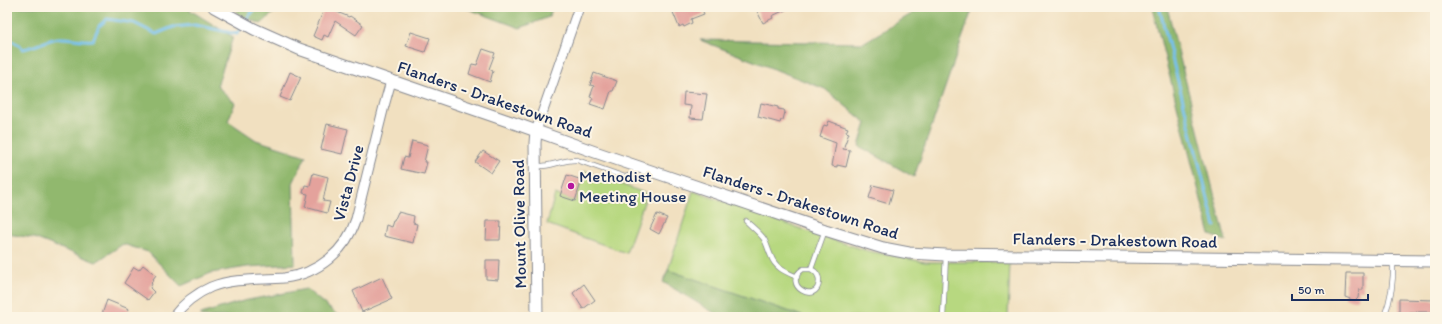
<svg xmlns="http://www.w3.org/2000/svg" width="1442" height="324" font-family="Itim,sans-serif">
  <style>
    .green { fill: #b7d880; stroke: #69846f }
    .forest { fill: #91b86e; stroke: #567466 }
    .lines { fill: none; stroke-linecap: round; stroke-linejoin: round }
    .stream { stroke: #76c1ef; stroke-width: 3 }
    .building { fill: #e4a29c }
    .service-casing { stroke: #86888f; stroke-width: 6 }
    .minor-casing { stroke: #86888f; stroke-width: 11 }
    .tertiary-casing { stroke: #86888f; stroke-width: 13 }
    .service { stroke: #fff; stroke-width: 4.5 }
    .minor { stroke: #fff; stroke-width: 9 }
    .tertiary { stroke: #fff; stroke-width: 11 }
    .poi-dot { fill: #b5179e; stroke: #fcf5e5; stroke-width: 1.5 }
    .labels { text-anchor: middle; stroke-width: 4; stroke-linejoin: round; paint-order: stroke }
    .street-label { font-size: 17px; fill: #1b2f5e; stroke: #fcf5e5 }
    .poi-label { font-size: 17px; fill: #1b2f5e; stroke: #fcf5e5; text-anchor: start }
  </style>
  <rect width="100%" height="100%" fill="#fcf5e5"/>
  <filter id="ink" filterUnits="userSpaceOnUse"><feTurbulence type="fractalNoise" baseFrequency=".025" numOctaves="2"/><feDisplacementMap in="SourceGraphic" scale="8" xChannelSelector="R" yChannelSelector="G"/><feConvolveMatrix kernelMatrix="1 2 1 2 8 2 1 2 1" color-interpolation-filters="sRGB"/></filter>
  <filter id="wash" filterUnits="userSpaceOnUse"><feTurbulence type="fractalNoise" baseFrequency=".012" numOctaves="4" result="noise"/><feDisplacementMap in="SourceGraphic" scale="16" xChannelSelector="R" yChannelSelector="G"/><feGaussianBlur stdDeviation="0.9" result="paint"/><feColorMatrix in="noise" values="0 0 0 0 0 0 0 0 0 0 0 0 0 0 0 0 0 1.4 0 .05"/><feComposite in="paint" operator="in"/></filter>
  <g filter="url(#wash)">
    <rect width="100%" height="100%" fill="#f1e0c0"/>
    <g class="green">
      <polygon points="585,171 647,194 626,253 547,224 555,194 575,201"/>
      <polygon points="693,191 824,237 868,251 925,262 1010,262 1008,317 805,317 668,270"/>
    </g>
    <g class="forest">
      <polygon points="7,7 185,7 233,37 217,86 235,103 228,121 256,140 306,156 293,183 295,264 247,267 211,273 181,286 148,252 123,244 96,262 34,238 7,234"/>
      <polygon points="236,7 280,7 261,24 237,14"/>
      <polygon points="463,7 553,7 549,17 520,28"/>
      <polygon points="923,7 973,7 914,177 859,146 866,123 825,89 700,40 863,43"/>
      <polygon points="1152,7 1167,7 1226,241 1210,235"/>
      <polygon points="668,270 805,317 721,317 663,282"/>
      <polygon points="306,289 340,317 201,317 201,314 243,301"/>
    </g>
    <g class="lines">
      <g class="stream">
        <polyline points="1159,7 1215,226"/>
        <path d="M7 39 18 44 23 49C35 47 49 39 59 38 69 37 80 41 93 40L99 26 107 19 134 23 156 34 173 27 195 25 237 34 248 17 257 7"/>
      </g>
    </g>
    <g id="blocks">
      <g class="building">
        <polygon points="325,7 349,17 350,16 363,25 356,35 335,21 328,37 324,35 322,40 313,36"/>
        <polygon points="680,7 701,7 704,14 691,19 692,23 684,27 683,25 679,27 672,10"/>
        <polygon points="755,7 792,7 772,16 773,18 763,23"/>
        <polygon points="411,32 430,38 425,52 406,46"/>
        <polygon points="483,49 495,53 489,69 493,71 490,82 469,74 472,64 477,65"/>
        <polygon points="290,72 301,77 290,101 280,97"/>
        <polygon points="594,73 617,81 613,91 611,91 605,109 590,104 593,98 590,97 594,86 590,85"/>
        <polygon points="684,92 707,94 703,119 690,118 691,106 683,105"/>
        <polygon points="761,103 778,107 778,109 784,110 785,112 783,120 781,120 780,123 758,117"/>
        <polygon points="829,121 848,128 846,132 849,133 843,149 850,150 846,167 837,165 837,167 832,166 836,143 820,137 824,125 827,126"/>
        <polygon points="327,124 348,129 342,154 321,149"/>
        <polygon points="412,141 428,145 424,162 427,162 424,174 401,169 404,157 408,158"/>
        <polygon points="483,151 499,161 491,173 475,162"/>
        <polygon points="313,173 328,177 323,201 330,202 327,213 305,207 308,194 303,193 305,185 310,186"/>
        <polygon points="567,175 582,180 575,201 560,196"/>
        <polygon points="873,185 893,190 889,204 869,198"/>
        <polygon points="398,212 414,216 413,223 417,224 413,243 384,236 386,225 391,227 393,221 394,221"/>
        <polygon points="657,214 667,218 659,234 650,229"/>
        <polygon points="487,221 501,221 500,240 486,240"/>
        <polygon points="486,260 499,260 498,280 486,279"/>
        <polygon points="143,265 156,275 153,279 154,279 151,283 152,284 150,288 154,292 148,300 124,283 134,267 139,270"/>
        <polygon points="1346,273 1363,273 1363,290 1359,290 1358,298 1356,300 1353,300 1345,297"/>
        <polygon points="382,277 392,299 362,312 353,291"/>
        <polygon points="584,284 595,300 583,309 573,293"/>
        <polygon points="1399,299 1435,300 1435,312 1410,312 1410,313 1399,313"/>
        <polygon points="107,300 129,309 126,317 101,317"/>
      </g>
    </g>
  </g>
  <g filter="url(#ink)">
    <use href="#blocks" fill-opacity="0" stroke="#86888f" stroke-width="1"/>
    <g class="lines">
      <g class="service-casing">
        <g id="service">
          <path d="M535 166C549 168 563 159 577 160L625 177C632 176 635 174 638 167"/>
          <path d="M746 221C752 227 759 232 764 239 767 244 768 250 771 256 775 268 786 272 797 277"/>
          <path d="M811 269C815 271 819 275 819 281 818 306 780 285 803 269H811L825 230"/>
          <polyline points="943,317 946,255"/>
          <path d="M1384 317C1391 299 1394 280 1393 261"/>
        </g>
      </g>
      <g class="minor-casing">
        <g id="minor">
          <polyline points="536,131 579,7"/>
          <path d="M173 317C183 304 197 293 211 287 234 278 260 280 284 278 318 274 346 251 356 219L384 106 391 81"/>
        </g>
      </g>
      <g class="tertiary-casing">
        <g id="tertiary">
          <polyline points="214,7 254,29 299,49 511,122 595,152 825,230 883,248 909,253 946,255 1435,261"/>
          <polyline points="536,131 535,143 537,317"/>
        </g>
      </g>
      <use href="#service" class="service"/>
      <use href="#minor" class="minor"/>
      <use href="#tertiary" class="tertiary"/>
    </g>
  </g>
  <circle class="poi-dot" cx="571" cy="186" r="4"/>
  <g class="labels">
    <g class="street-label">
      <text transform="translate(495 99) rotate(19)" y="6">Flanders - Drakestown Road</text>
      <text transform="translate(348 183) rotate(-75)" y="6">Vista Drive</text>
      <text transform="translate(801 202) rotate(18)" y="6">Flanders - Drakestown Road</text>
      <text transform="translate(519 224) rotate(-91)" y="6">Mount Olive Road</text>
      <text transform="translate(1115 240) rotate(1)" y="6">Flanders - Drakestown Road</text>
    </g>
    <g class="poi-label">
      <text x="579" y="182">Methodist<tspan x="579" dy="20">Meeting House</tspan></text>
    </g>
  </g>
  <rect width="1442" height="324" fill="none" stroke="#fcf5e5" stroke-width="24"/>
  <path d="M1292 294v6h76v-6" fill="none" stroke="#1b2f5e" stroke-width="2"/>
  <text x="1298" y="294" font-size="12" fill="#1b2f5e" stroke="#fcf5e5" stroke-width="3" paint-order="stroke">50 m</text>
</svg>
